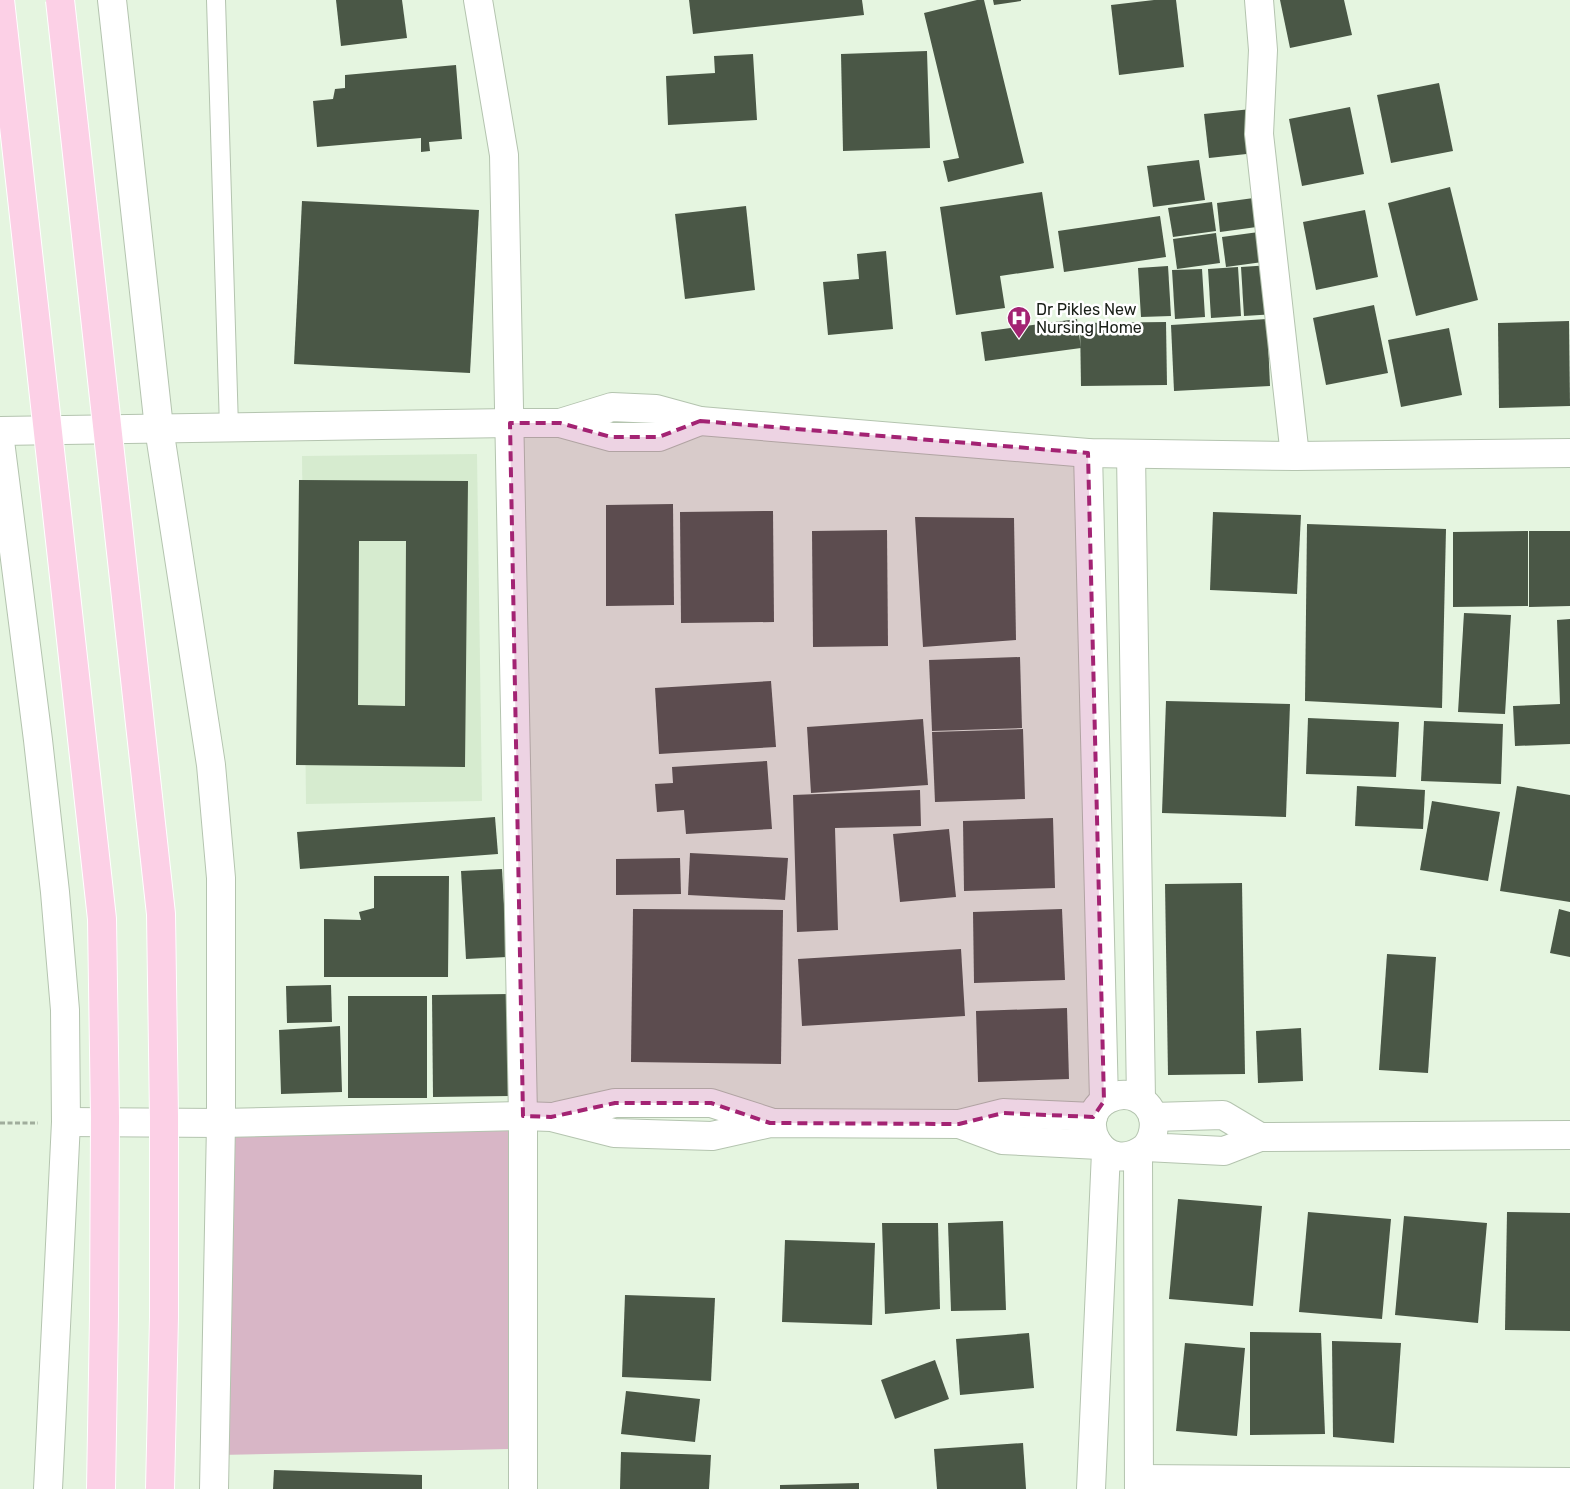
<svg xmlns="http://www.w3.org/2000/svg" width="1570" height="1489" font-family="Rubik,sans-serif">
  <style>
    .built { fill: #d6ebcf }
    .green { fill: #d8b6c6 }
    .building { fill: #4a5746; fill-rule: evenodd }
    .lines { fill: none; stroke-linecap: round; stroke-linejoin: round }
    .service-casing { stroke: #b4c4af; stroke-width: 20 }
    .minor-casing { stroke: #b4c4af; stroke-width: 30 }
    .tertiary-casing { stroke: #b4c4af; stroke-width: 30 }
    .path { stroke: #a0ad9c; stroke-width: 3; stroke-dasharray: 5 2.5; stroke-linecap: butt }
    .service { stroke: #fff; stroke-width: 18 }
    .minor { stroke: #fff; stroke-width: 28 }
    .tertiary { stroke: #fff; stroke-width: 28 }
    .trunk-bridge-casing { stroke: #fff; stroke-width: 30; stroke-linecap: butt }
    .trunk-bridge { stroke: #fcd0e6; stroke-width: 28 }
    .marked { fill: #a32373; fill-opacity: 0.2; stroke: #a32373; stroke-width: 4; stroke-dasharray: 10 6; stroke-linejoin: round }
    .labels { text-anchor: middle; stroke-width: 5; stroke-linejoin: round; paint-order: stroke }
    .poi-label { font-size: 16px; fill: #1a2018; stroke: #fff; text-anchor: start }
  </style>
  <rect width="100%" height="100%" fill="#e5f5e0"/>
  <polygon class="built" points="477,454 482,801 306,804 302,456"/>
  <polygon class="green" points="508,1119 509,1449 219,1455 221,1123"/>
  <g class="building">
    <polygon points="336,0 402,0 407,38 341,46"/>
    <polygon points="689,0 862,0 864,15 693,34"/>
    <polygon points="977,0 984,0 1024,163 948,182 943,161 959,158 924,13"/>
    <polygon points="993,0 1021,0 1021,1 994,5"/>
    <polygon points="1154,0 1176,0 1184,67 1119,75 1111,5"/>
    <polygon points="1280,0 1344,0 1352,35 1290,48"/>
    <polygon points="927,51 930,148 843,151 841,54"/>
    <polygon points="753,54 757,120 668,125 666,76 715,73 714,56"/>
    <polygon points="456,65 462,139 429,142 430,151 421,152 421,138 317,147 313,101 333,99 335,89 345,88 345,75"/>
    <polygon points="1439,83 1453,151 1391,163 1377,95"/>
    <polygon points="1350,107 1364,174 1302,186 1289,119"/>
    <polygon points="1251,109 1256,153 1209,158 1204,114"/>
    <polygon points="1199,160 1205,200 1153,207 1147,166"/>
    <polygon points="1450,187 1478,300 1416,316 1388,203"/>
    <polygon points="1042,192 1054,268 1000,276 1005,308 956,315 940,207"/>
    <polygon points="1261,197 1264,226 1220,232 1217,203"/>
    <polygon points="302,201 479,210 470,373 294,364"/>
    <polygon points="1212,202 1216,231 1173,237 1168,208"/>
    <polygon points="746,206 755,290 685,299 675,214"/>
    <polygon points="1365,210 1378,277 1316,290 1303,222"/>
    <polygon points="1160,216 1166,257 1064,272 1058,231"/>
    <polygon points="1266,231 1270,261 1226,267 1222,237"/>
    <polygon points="1216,233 1220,263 1177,269 1173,239"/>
    <polygon points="886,251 893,329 828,335 823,282 859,279 857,254"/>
    <polygon points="1271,265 1274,314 1244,316 1241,267"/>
    <polygon points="1168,266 1171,316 1141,317 1138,268"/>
    <polygon points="1238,267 1241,316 1211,318 1208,269"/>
    <polygon points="1202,269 1205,317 1175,319 1172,270"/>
    <polygon points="1374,305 1388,373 1326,385 1313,318"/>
    <polygon points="1077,319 1081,348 985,361 981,332"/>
    <polygon points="1267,319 1270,386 1174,391 1171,325"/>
    <polygon points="1569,321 1570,406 1499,408 1498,323"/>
    <polygon points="1166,322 1167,385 1081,386 1080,323"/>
    <polygon points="1449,328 1462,395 1401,407 1388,340"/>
    <path d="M299 480 468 481 465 767 296 765ZM359 541H406L405 706 358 705Z"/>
    <polygon points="673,504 674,605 606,606 606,505"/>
    <polygon points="773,511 774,622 681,623 680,512"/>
    <polygon points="1213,512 1301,515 1297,594 1210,590"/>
    <polygon points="915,517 1014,518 1016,640 923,647"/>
    <polygon points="1307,524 1446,529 1442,708 1305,701"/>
    <polygon points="887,530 888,646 813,647 812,531"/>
    <polygon points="1528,531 1528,606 1453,607 1453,532"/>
    <polygon points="1529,531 1570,531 1570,606 1529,607"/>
    <polygon points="1464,613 1511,615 1505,714 1458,712"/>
    <polygon points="1570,619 1570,744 1515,746 1513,706 1560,704 1557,620"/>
    <polygon points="1020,657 1022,728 932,731 929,660"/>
    <polygon points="771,681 776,747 659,754 655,688"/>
    <polygon points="1166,701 1290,704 1286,817 1162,813"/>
    <polygon points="1308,718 1399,722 1396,777 1306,774"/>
    <polygon points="923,719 928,785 811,793 807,727"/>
    <polygon points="1424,721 1503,724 1501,784 1421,781"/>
    <polygon points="1023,729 1025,799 935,802 932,732"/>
    <polygon points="767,761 772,829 686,834 684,810 657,812 655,784 673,783 672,767"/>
    <polygon points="1357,786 1425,790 1423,829 1355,826"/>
    <polygon points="1517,786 1570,795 1570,902 1500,891"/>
    <polygon points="920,790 921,826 835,828 838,930 797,932 793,795"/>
    <polygon points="1432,801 1500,812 1488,881 1420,870"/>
    <polygon points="495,817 498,854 300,869 297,832"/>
    <polygon points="1053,818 1055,888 964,891 963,821"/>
    <polygon points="949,829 956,897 900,902 893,834"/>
    <polygon points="690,853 788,858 785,900 688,895"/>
    <polygon points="680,858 681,894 616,895 616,859"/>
    <polygon points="502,869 507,957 466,959 461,871"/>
    <polygon points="374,876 449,876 448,977 324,977 324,919 361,920 359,912 374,908"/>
    <polygon points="1242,883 1245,1074 1168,1075 1165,884"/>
    <polygon points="633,909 783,910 781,1064 631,1062"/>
    <polygon points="1062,909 1065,980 974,983 973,912"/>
    <polygon points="1559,909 1570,912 1570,957 1550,953"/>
    <polygon points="961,949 965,1016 802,1026 798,959"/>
    <polygon points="1387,954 1436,957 1428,1073 1379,1070"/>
    <polygon points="331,985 332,1022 287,1023 286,986"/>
    <polygon points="511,994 511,1096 433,1097 432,995"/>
    <rect x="348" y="996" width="79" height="102"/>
    <polygon points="1067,1008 1069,1079 978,1082 976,1011"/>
    <polygon points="340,1026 342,1092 281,1094 279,1030"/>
    <polygon points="1301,1028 1303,1081 1258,1083 1256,1031"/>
    <polygon points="1178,1199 1262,1206 1253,1306 1169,1299"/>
    <polygon points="1308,1212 1391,1219 1382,1319 1299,1312"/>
    <polygon points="1507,1212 1570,1213 1570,1331 1505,1330"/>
    <polygon points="1404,1216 1487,1223 1478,1323 1395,1315"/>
    <polygon points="1003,1221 1006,1310 951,1311 948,1223"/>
    <polygon points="882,1223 938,1223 940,1309 885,1314"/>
    <polygon points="785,1240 875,1243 872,1325 782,1322"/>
    <polygon points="625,1295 715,1298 711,1381 622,1377"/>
    <polygon points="1250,1332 1321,1333 1325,1434 1250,1435"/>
    <polygon points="1029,1333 1034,1388 960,1395 956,1339"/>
    <polygon points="1332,1341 1401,1343 1394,1443 1333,1437"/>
    <polygon points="1185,1343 1245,1348 1237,1436 1176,1431"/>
    <polygon points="935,1360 949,1399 895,1419 881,1380"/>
    <polygon points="626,1391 700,1399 695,1442 621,1434"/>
    <polygon points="1023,1443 1026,1489 937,1489 934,1449"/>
    <polygon points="621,1452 711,1455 709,1489 620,1489"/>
    <polygon points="274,1470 422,1475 422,1489 273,1489"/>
    <polygon points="859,1483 859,1489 780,1489 780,1485"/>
  </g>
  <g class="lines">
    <g class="service-casing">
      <polyline id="service" points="216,0 229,427"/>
    </g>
    <g class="minor-casing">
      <g id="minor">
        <polyline points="1259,0 1263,50 1259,134 1295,456"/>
        <polyline points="1139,1479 1570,1482"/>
      </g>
    </g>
    <g class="tertiary-casing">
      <g id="tertiary">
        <polyline points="112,0 159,428 211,765 221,878 221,1123 214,1489"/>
        <polyline points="478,0 504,155 523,1116 523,1489"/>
        <polyline points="560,423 612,407 656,409 700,421 1088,453 1295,456 1570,453"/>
        <polyline points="0,431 510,423 560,423 611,437 659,437 700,421"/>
        <polyline points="0,441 38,740 55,892 65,1010 66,1122 48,1489"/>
        <polyline points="1088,453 1104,1101"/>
        <polyline points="1131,454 1141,1100"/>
        <polyline points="557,1116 615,1103 711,1103 770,1122"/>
        <polyline points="1153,1117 1223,1115 1260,1137"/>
        <polyline points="66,1122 221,1123 523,1116 551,1117 614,1133 712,1136 770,1123 959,1124 1003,1113 1093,1117"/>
        <polyline points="959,1124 1002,1140 1099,1145"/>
        <path d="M1146 1147C1158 1131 1157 1108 1137 1098 1127 1093 1118 1094 1108 1099 1071 1118 1104 1180 1146 1147L1224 1151 1260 1137 1570 1135"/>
        <polyline points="1138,1153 1139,1489"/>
        <polyline points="1091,1489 1106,1152"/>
      </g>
    </g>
    <polyline class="path" points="0,1123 38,1123"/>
    <use href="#service" class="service"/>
    <use href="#minor" class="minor"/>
    <use href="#tertiary" class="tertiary"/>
    <g class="trunk-bridge-casing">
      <g id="trunk-bridge">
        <polyline points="0,0 102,919 105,1117 104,1316 101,1489"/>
        <polyline points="60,0 161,914 164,1117 164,1317 160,1489"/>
      </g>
    </g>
    <use href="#trunk-bridge" class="trunk-bridge"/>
  </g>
  <path class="marked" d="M700 421 1088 453 1104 1101 1093 1117 1003 1113 959 1124 770 1123 711 1103H615L551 1117 523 1116 510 423H560L611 437H659Z"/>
  <defs>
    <g id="hospital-pin" transform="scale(1.25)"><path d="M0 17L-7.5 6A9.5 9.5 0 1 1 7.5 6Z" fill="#a32373" stroke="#fff"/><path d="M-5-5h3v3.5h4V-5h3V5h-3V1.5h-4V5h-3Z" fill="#fff"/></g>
  </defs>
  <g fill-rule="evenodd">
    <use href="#hospital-pin" x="1019" y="318"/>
  </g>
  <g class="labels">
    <g class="poi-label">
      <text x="1036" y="315">Dr Pikles New<tspan x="1036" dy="18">Nursing Home</tspan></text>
    </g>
  </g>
</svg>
